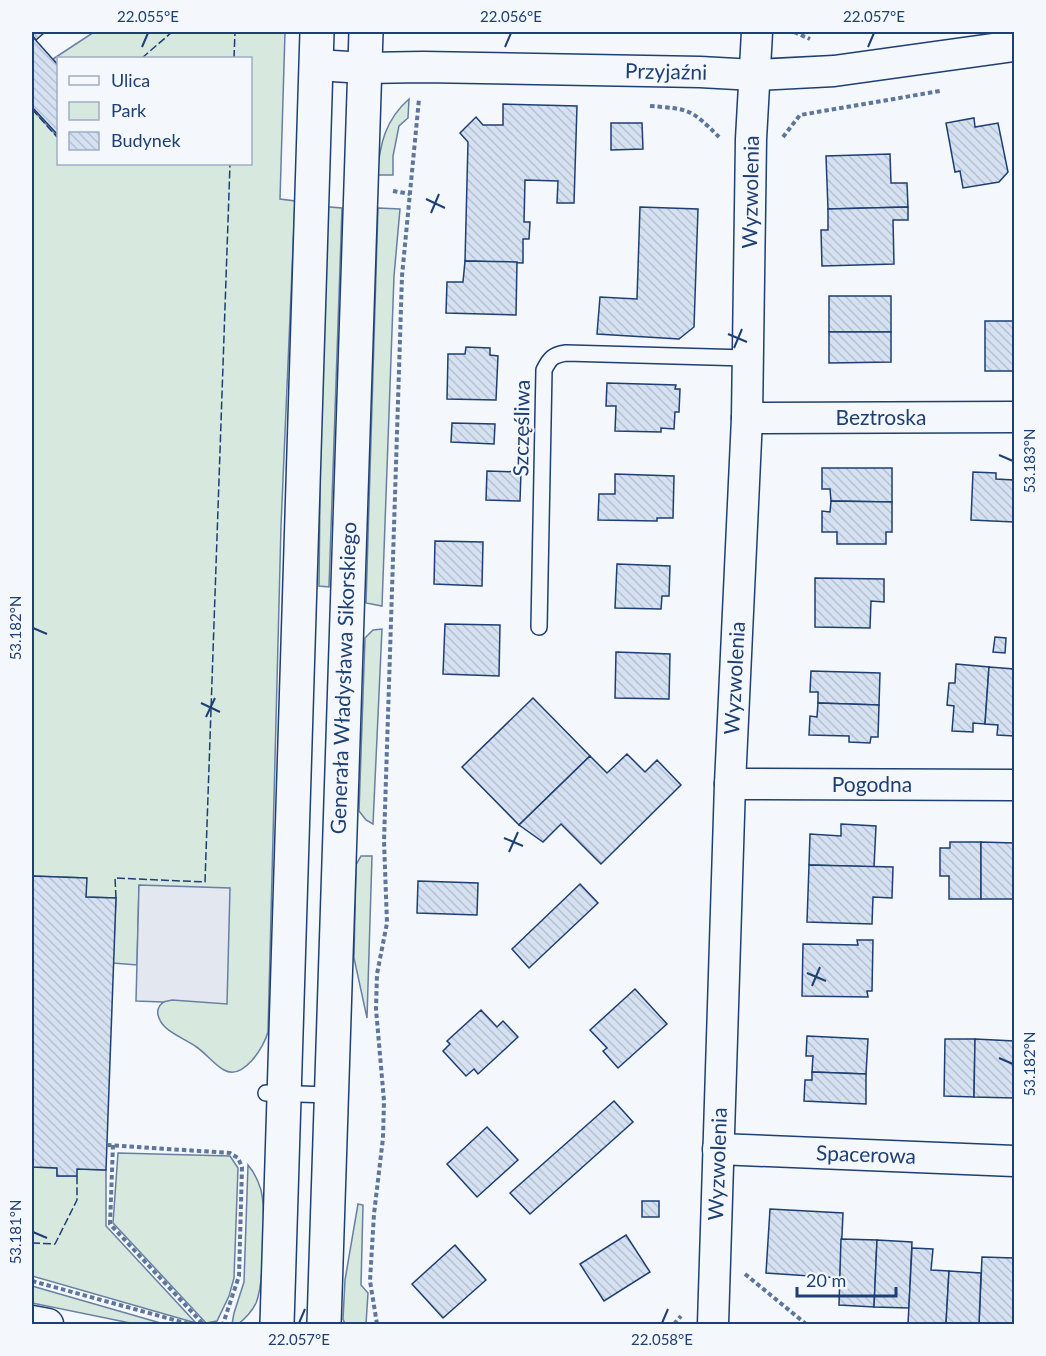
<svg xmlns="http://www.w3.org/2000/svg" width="1046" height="1356" font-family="Lato,sans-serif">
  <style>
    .green { fill: #d7e8df; stroke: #687fa3; stroke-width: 1.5 }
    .parking { fill: #e3e8f0; stroke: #687fa3; stroke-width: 1.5 }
    .building { fill: url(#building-back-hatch); stroke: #1d3f73; stroke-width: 1.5 }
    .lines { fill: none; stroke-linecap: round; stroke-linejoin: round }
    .service-casing { stroke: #1d3f73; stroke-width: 18 }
    .minor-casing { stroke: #1d3f73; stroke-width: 33 }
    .secondary-casing { stroke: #1d3f73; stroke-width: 36 }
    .path { stroke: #5e769c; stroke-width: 4; stroke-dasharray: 4.5 3; stroke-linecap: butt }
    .service { stroke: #f4f7fb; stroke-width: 15 }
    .minor { stroke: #f4f7fb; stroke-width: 30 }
    .secondary { stroke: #f4f7fb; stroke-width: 33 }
    .fence { stroke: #1d3f73; stroke-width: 1.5; stroke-dasharray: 8 3; stroke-linecap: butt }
    .ticks { fill: none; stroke: #1d3f73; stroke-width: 2 }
    .labels { text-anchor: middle; stroke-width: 4.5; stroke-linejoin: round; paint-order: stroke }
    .street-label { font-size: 21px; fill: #1d3f73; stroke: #f4f7fb }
    .neatline { fill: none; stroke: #1d3f73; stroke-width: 2 }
    .ticks-label { font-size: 15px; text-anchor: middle; fill: #1d3f73 }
  </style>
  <defs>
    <pattern id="building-back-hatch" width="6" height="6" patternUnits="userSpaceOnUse" patternTransform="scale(1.5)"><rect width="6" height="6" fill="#d5e0f0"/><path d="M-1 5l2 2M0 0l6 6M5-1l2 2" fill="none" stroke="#b6c1d1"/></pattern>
  </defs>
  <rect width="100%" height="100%" fill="#f4f7fb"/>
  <g class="green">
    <path d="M94 32H285L280 199 295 201 281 526 268 1032C264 1047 243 1081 224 1070 214 1065 205 1052 195 1046 184 1038 164 1032 159 1018 155 1009 161 1000 172 1000L139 885 137 965 113 963 116 898 86 897V878L32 876V109L57 136 58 135V164H250V58H58V65L53 59Z"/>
    <path d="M409 99 408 118 399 126 393 156V175H377C380 144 385 120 409 99Z"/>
    <polygon points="317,206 342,208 329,587 319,586 320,491"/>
    <polygon points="378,208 400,209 394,276 382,606 366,603"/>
    <polygon points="382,629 373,824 366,820 359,811 365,638 373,630"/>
    <polygon points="361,856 372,856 367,1018 354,958 356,865"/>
    <polygon points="118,1153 230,1156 238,1168 234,1278 229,1296 217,1321 206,1323 113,1223"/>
    <path d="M248 1165C254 1172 258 1180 261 1190 266 1210 264 1284 256 1303 252 1311 246 1318 238 1324H232L234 1313 244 1282Z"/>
    <polygon points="32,1167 57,1168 57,1176 76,1176 77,1169 106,1170 106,1226 196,1323 32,1276"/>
    <polygon points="358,1204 363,1205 361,1285 368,1293 366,1324 345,1324 343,1319 345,1280"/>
    <polygon points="32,1286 164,1324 135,1324 32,1303"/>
  </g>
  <polygon class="parking" points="139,885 230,888 227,1004 172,1000 163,1002 136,1001"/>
  <g class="building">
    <polygon points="32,32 45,32 36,40 32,35"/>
    <polygon points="32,36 58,65 58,133 57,134 32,107"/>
    <polygon points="503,104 577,106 574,203 557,203 558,181 525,180 524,222 530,222 529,239 523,239 523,263 465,261 468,142 460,133 476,117 483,125 503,125"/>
    <polygon points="974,118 975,127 998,123 1008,172 999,182 963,188 960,171 955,172 946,123"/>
    <polygon points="611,123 642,123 643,149 611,150"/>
    <polygon points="890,154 891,183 907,183 908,207 828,209 826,156"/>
    <polygon points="640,207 698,209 694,327 679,339 597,334 600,297 637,299"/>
    <polygon points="908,207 908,220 893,220 894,264 822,266 821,230 828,230 828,209"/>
    <polygon points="465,261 517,262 516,315 446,313 447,282 463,282"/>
    <rect x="829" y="296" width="62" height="36"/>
    <rect x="985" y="321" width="29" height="50"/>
    <polygon points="829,332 891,332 891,362 829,363"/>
    <polygon points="466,347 490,348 490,355 498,356 496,400 447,399 448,354 465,354"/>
    <polygon points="607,383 676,385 675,389 680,389 679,412 675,412 674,429 661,428 661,432 615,431 616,406 606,406"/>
    <polygon points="452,423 495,424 494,444 451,442"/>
    <polygon points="822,468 892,468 892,502 831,501 830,489 822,489"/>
    <polygon points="487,471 521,472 520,501 486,500"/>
    <polygon points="973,472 996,473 996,479 1014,480 1014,522 971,520"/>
    <polygon points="615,474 674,476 673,518 657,518 657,521 598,520 599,494 615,494"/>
    <polygon points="831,501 892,502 892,532 886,532 886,544 837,544 837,532 822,532 822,511 830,512"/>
    <polygon points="435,541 483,542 482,586 434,584"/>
    <polygon points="617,564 670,566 669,596 662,596 661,609 615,608"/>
    <polygon points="815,578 884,579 884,602 871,601 870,628 815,627"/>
    <polygon points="445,624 500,625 499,676 443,674"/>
    <polygon points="995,637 1006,638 1005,653 993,652"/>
    <polygon points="616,652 670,654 669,699 615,698"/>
    <polygon points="956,664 989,667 985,724 973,723 973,732 952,731 954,706 947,705 949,683 955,683"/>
    <polygon points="989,667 1014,669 1014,736 997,735 998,725 985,724"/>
    <polygon points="811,671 880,673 879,705 818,703 818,692 810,692"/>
    <polygon points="533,698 590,756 519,825 462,767"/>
    <polygon points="818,703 879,705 878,737 871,737 870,743 849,742 849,736 809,735 810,716 817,717"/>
    <polygon points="627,754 645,772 657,760 681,785 601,864 561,824 543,842 519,825 590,756 607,773"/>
    <polygon points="841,824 876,826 874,867 809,865 810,834 841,836"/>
    <polygon points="950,842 981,842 981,899 949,899 949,876 940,876 940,848 950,848"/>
    <polygon points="981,842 1014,843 1014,899 981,899"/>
    <polygon points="809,865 893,867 892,898 873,897 872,924 807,922"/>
    <polygon points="32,876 87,878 86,897 116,898 106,1170 77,1169 77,1176 57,1176 57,1168 32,1167"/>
    <polygon points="418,881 478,883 477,915 417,913"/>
    <polygon points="580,884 598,903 529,968 512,949"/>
    <polygon points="857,940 873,940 872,991 867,991 868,997 802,996 803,944 858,945"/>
    <polygon points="635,989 667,1024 618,1068 603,1051 607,1048 590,1030"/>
    <polygon points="481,1010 497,1027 503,1021 518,1037 478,1074 474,1069 466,1076 443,1051 450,1044 447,1041"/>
    <polygon points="807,1036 868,1039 866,1074 812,1072 813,1056 806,1056"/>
    <polygon points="945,1039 975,1039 974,1097 944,1096"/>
    <polygon points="975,1039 1014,1041 1014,1098 974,1097"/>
    <polygon points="812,1072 866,1074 866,1104 804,1101 805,1080 812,1080"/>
    <polygon points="614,1101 633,1122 530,1214 510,1193"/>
    <polygon points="487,1127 518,1160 477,1197 447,1164"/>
    <rect x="642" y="1201" width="17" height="16"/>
    <polygon points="770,1209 843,1213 840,1278 766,1273"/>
    <polygon points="626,1235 650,1272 604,1301 580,1264"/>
    <polygon points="841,1239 877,1240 874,1307 839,1305"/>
    <polygon points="877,1240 912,1242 909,1308 874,1307"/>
    <polygon points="455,1245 486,1280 443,1318 412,1284"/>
    <polygon points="912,1248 933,1249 931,1270 949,1271 946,1324 908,1324"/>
    <polygon points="982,1257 1014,1258 1013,1324 979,1324"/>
    <polygon points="949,1271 981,1273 979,1324 946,1324"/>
  </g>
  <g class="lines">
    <g class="service-casing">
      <g id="service">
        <path d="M539 627 544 370C550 358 553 355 566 353L747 358"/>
        <polyline points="266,1093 331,1095"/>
      </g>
    </g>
    <g class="minor-casing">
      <g id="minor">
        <polyline points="316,65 365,68 423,67 700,72 755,75 834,71 1014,46"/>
        <polyline points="747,418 1014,417"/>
        <polyline points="730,784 1014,785"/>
        <polyline points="718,1149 1014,1161"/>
        <polyline points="32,1321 48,1324"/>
        <polyline points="713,1324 730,784 747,418 751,139 757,32"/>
      </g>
    </g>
    <g class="secondary-casing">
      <g id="secondary">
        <polyline points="277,1324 317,32"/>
        <polyline points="324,1324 366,32"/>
      </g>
    </g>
    <g class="path">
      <polyline points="794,32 810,39"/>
      <path d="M650 106C690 109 691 109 719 137"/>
      <polyline points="783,137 800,115 940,91"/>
      <polyline points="393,191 410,194"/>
      <polyline points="107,1145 230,1153 238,1158 242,1167 239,1276 223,1324"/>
      <polyline points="113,1145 110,1224 203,1324"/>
      <polyline points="745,1274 806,1324"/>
      <polyline points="32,1281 189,1324"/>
      <polyline points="377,1324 370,1281 374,1214 383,1138 384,1101 376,1009 377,974 387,923 384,841 402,276 419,99"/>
      <polyline points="674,1324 681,1316"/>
    </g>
    <use href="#service" class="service"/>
    <use href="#minor" class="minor"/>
    <use href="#secondary" class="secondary"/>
    <g class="fence">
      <polyline points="142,58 172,32"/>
      <polyline points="234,58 235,32"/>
      <polyline points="32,109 57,137 58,135"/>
      <polyline points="116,898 115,878 205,882 230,164"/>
      <polyline points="32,1243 55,1244 77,1200 77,1176"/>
    </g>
  </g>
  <path class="ticks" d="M142 47 148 33M505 47 511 33M868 47 874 33M426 199 445 208M431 213 439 194M728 334 747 342M734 348 742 329M999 455 1013 461M33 628 47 634M201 703 220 712M206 717 215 698M504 838 523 846M509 852 518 832M807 973 826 981M812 986 820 967M999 1058 1013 1064M33 1232 47 1238M299 1323 305 1309M662 1323 668 1309"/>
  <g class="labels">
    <g class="street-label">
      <text transform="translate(666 72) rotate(1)" y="7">Przyjaźni</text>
      <text transform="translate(751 192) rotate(-89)" y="7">Wyzwolenia</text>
      <text x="881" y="425">Beztroska</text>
      <text transform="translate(522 428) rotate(-89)" y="7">Szczęśliwa</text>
      <text transform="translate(344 678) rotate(-88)" y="7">Generała Władysława Sikorskiego</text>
      <text transform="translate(735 678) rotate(-87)" y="7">Wyzwolenia</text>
      <text x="872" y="792">Pogodna</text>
      <text transform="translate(866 1155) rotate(2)" y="7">Spacerowa</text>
      <text transform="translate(718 1164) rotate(-88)" y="7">Wyzwolenia</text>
    </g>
  </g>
  <rect width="1046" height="1356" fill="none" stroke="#f4f7fb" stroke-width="66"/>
  <rect x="57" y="57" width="195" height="108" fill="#f4f7fb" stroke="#9eadc5" stroke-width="1.5"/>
  <rect x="69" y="76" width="30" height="9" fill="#f4f7fb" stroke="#9eadc5" stroke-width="1.5"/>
  <text x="111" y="87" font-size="18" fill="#1d3f73">Ulica</text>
  <rect x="69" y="102" width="30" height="18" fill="#d7e8df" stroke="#9eadc5" stroke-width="1.5"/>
  <text x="111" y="117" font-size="18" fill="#1d3f73">Park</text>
  <rect x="69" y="132" width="30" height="18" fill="url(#building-back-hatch)" stroke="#9eadc5" stroke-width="1.5"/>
  <text x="111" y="147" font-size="18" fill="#1d3f73">Budynek</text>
  <path d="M797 1287v9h99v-9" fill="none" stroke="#1d3f73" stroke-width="3"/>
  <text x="806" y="1287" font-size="18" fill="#1d3f73" stroke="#f4f7fb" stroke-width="4.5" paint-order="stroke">20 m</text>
  <rect x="33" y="33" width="980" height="1290" class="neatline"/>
  <g class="ticks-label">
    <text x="148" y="22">22.055°E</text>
    <text x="511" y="22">22.056°E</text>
    <text x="874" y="22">22.057°E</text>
    <text transform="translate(1030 461) rotate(-90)" y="5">53.183°N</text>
    <text transform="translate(16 628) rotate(-90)" y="5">53.182°N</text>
    <text transform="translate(1030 1064) rotate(-90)" y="5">53.182°N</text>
    <text transform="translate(16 1232) rotate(-90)" y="5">53.181°N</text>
    <text x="299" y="1345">22.057°E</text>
    <text x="662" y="1345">22.058°E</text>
  </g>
</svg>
